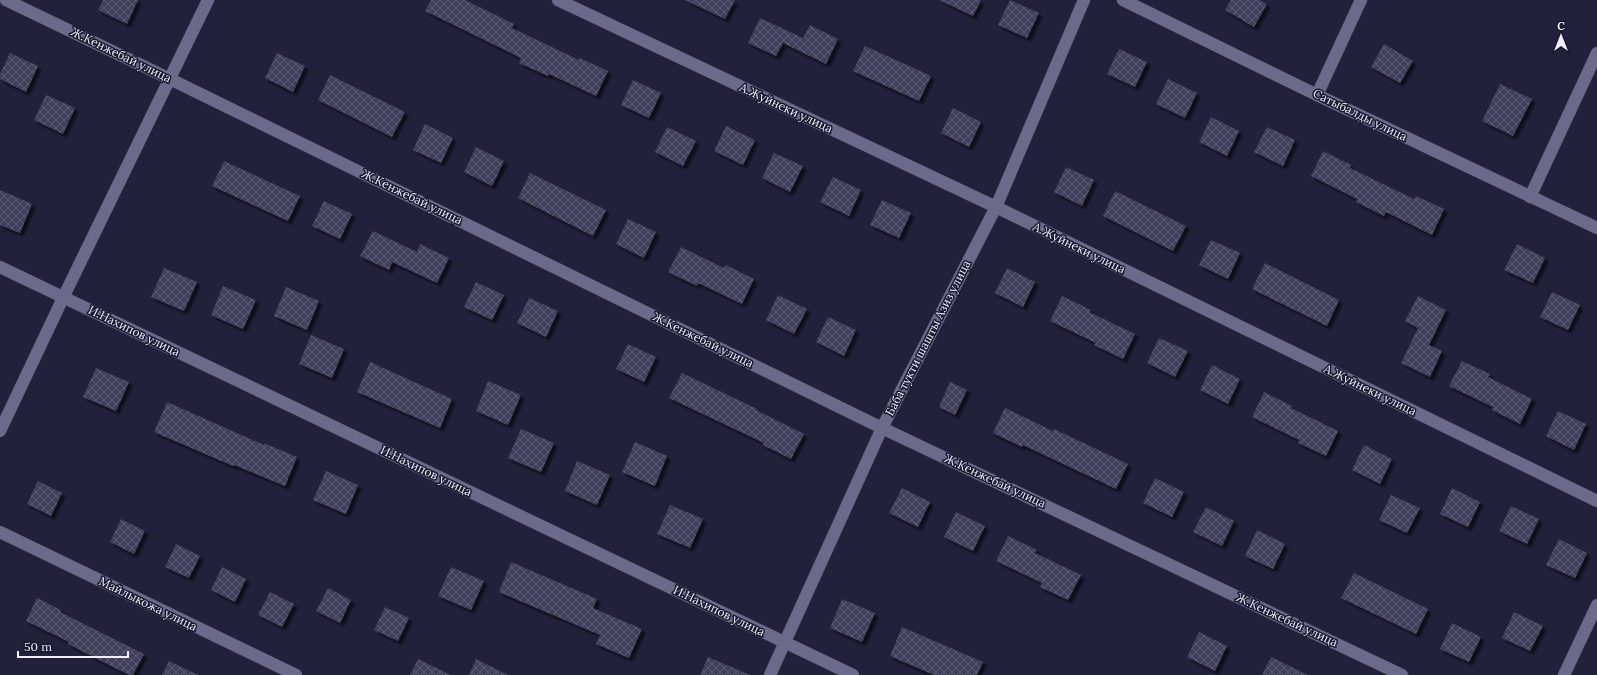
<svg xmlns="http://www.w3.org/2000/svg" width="1597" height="675" font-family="Lora,serif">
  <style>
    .building { fill: url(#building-cross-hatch); filter: url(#shadow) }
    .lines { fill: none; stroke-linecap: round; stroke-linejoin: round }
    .street-casing { stroke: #3e3c51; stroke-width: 13 }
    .street { stroke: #6b6a8a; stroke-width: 12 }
    .labels { text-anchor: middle; stroke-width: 3; stroke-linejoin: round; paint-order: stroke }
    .street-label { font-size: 12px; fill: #efeffd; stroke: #191630 }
  </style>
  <defs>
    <pattern id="building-cross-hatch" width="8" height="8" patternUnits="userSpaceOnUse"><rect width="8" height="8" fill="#413f5c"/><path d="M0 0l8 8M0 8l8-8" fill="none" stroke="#5d5b74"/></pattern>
    <filter id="shadow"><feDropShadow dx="3.5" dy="3.5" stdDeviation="1" flood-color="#0009"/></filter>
  </defs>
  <rect width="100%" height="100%" fill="#22203b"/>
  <g class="building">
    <polygon points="103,0 138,0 127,24 98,10"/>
    <polygon points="431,0 465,0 514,24 512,28 579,60 580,58 608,71 596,96 549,74 548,76 519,63 521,58 425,11"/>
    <polygon points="685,0 735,0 725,19"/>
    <polygon points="939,0 981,0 973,16"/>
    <polygon points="1010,0 1039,13 1027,38 998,25"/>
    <polygon points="1231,0 1260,0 1267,4 1254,27 1225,10"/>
    <polygon points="760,18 803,38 810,25 838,39 826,64 783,43 776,56 748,43"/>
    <polygon points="1384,44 1413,61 1400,83 1371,67"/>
    <polygon points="865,46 931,76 919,101 853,71"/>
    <polygon points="1119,49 1147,62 1135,87 1107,74"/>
    <polygon points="10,53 38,66 26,92 0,79 0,74"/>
    <polygon points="277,53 305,66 293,92 265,78"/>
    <polygon points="330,75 405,112 392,137 318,100"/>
    <polygon points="1168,79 1197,93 1185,118 1156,104"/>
    <polygon points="633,80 661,93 649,118 621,105"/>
    <polygon points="1500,84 1532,99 1513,136 1482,121"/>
    <polygon points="46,95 75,108 63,134 34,120"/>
    <polygon points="953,108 981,122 969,147 941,133"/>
    <polygon points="1211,117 1239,131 1227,156 1199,142"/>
    <polygon points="425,124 453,138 441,163 413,150"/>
    <polygon points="726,126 755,140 743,165 714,151"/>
    <polygon points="667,127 696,141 683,166 655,152"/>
    <polygon points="1267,127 1295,140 1283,166 1254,152"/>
    <polygon points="476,147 504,161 492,186 464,172"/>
    <polygon points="1323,151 1351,165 1350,168 1414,199 1416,196 1444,209 1432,235 1386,212 1384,216 1356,202 1357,199 1311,176"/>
    <polygon points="774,153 803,166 790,192 762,178"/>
    <polygon points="224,161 300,196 288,221 212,186"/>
    <polygon points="1066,167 1094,180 1082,206 1054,192"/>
    <polygon points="530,173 606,210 593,236 518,198"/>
    <polygon points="833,177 861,190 849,216 820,202"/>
    <polygon points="0,190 32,204 20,233 0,225"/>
    <polygon points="1115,191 1186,226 1173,251 1103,216"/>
    <polygon points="882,200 911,213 899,238 870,225"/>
    <polygon points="324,201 352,214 340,239 312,226"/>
    <polygon points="628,219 656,232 644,258 616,244"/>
    <polygon points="373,231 417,252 420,244 449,258 437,283 392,262 389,270 360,256"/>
    <polygon points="1211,240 1240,253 1228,279 1199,265"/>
    <polygon points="1517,244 1545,258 1533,283 1504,270"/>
    <polygon points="681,247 724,268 726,265 754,279 742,304 698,283 697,286 668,272"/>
    <polygon points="1265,263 1339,300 1327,326 1252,289"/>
    <polygon points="164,268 197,282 184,311 151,297"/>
    <polygon points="1007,268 1035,282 1023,307 995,293"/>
    <polygon points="476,282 504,295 492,320 464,307"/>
    <polygon points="223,286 256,300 243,329 211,315"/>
    <polygon points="286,287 319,301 307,330 274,316"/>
    <polygon points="1552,292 1580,305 1568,330 1540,317"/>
    <polygon points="778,295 807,309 794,334 766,320"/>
    <polygon points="1062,296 1091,310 1089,312 1135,334 1123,359 1094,345 1096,343 1050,321"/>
    <polygon points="1418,296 1446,310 1429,345 1442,351 1430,377 1401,363 1418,328 1405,321"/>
    <polygon points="529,298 558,311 546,337 517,323"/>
    <polygon points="828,317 856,330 844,356 816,342"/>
    <polygon points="311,335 344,349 332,378 299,364"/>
    <polygon points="1159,338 1188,351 1175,377 1147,363"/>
    <polygon points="628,344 656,357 644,382 616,369"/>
    <polygon points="1462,361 1490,374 1488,377 1532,399 1520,424 1492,410 1493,407 1449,386"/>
    <polygon points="370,362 452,399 440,428 357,392"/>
    <polygon points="1212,365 1240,379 1228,404 1200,390"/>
    <polygon points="96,368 129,382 116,411 83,397"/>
    <polygon points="682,373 757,409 756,410 804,434 791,459 763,445 764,443 669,398"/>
    <polygon points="488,381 521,395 508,425 476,411"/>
    <polygon points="950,382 967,390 955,415 939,407"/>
    <polygon points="1264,392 1292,406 1291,408 1338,431 1326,456 1298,443 1299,440 1252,417"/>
    <polygon points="167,402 264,445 264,443 297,457 285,486 234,465 233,466 154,432"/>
    <polygon points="1005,408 1053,431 1054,429 1128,464 1116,489 1023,445 1022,447 993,433"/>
    <polygon points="1558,411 1586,424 1574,450 1546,436"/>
    <polygon points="521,429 554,443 541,472 508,458"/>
    <polygon points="635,442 667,456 655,486 622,472"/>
    <polygon points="1364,445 1392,459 1380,484 1352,470"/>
    <polygon points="577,461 610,475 597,505 565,491"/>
    <polygon points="326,471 358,485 346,514 313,500"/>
    <polygon points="1155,478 1184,492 1172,517 1143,503"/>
    <polygon points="38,481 62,493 51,516 27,504"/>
    <polygon points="902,488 930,502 918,527 889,513"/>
    <polygon points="1452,488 1480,502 1468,527 1440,514"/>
    <polygon points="1391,495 1420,508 1407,533 1379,520"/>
    <polygon points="670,505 703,519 690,548 657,534"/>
    <polygon points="1511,506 1539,519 1527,544 1499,531"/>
    <polygon points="1206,507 1234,521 1222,546 1193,532"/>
    <polygon points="956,512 985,526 973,551 944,537"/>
    <polygon points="121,519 145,531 134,554 110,542"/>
    <polygon points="1257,530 1285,544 1273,569 1245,556"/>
    <polygon points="1008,536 1037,550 1035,553 1081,575 1068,600 1040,587 1042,583 996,561"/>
    <polygon points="1559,539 1587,553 1575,578 1546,565"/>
    <polygon points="176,544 200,556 189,578 165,567"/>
    <polygon points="511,562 597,599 593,608 642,629 629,658 596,644 600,635 499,592"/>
    <polygon points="222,567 246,579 235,602 211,590"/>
    <polygon points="451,567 484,581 471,610 438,596"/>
    <polygon points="1354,573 1428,609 1416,634 1341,598"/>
    <polygon points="328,588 351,600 340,623 316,611"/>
    <polygon points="270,592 294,604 282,627 258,615"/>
    <polygon points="37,598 61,610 60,612 144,654 133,675 129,675 109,665 68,644 69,642 26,621"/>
    <polygon points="842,599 875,613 862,642 830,628"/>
    <polygon points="385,607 409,618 398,641 374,630"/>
    <polygon points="1514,612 1543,626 1530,651 1502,638"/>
    <polygon points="1452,623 1481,637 1469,662 1440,649"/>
    <polygon points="902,627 983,662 977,675 934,675 890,656"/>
    <polygon points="1199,632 1227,646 1215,671 1187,657"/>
    <polygon points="708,657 750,675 700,675"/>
    <polygon points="1271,657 1308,675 1262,675"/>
    <polygon points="418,659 451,675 410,675"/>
    <polygon points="476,659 508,675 469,675"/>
    <polygon points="169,661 198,675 162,675"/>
  </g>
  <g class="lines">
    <g class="street-casing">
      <g id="street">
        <polyline points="6,0 170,79 882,428 1402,675"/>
        <polyline points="558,0 996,207 1597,501"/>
        <polyline points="1123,0 1317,95 1597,228"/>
        <polyline points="1317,95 1361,0"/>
        <polyline points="1530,197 1597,53"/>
        <polyline points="0,267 853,675"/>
        <polyline points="0,431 63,298 208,0"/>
        <polyline points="0,532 296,675"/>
        <polyline points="770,675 882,428 996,207 1084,0"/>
        <polyline points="1564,675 1597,605"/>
      </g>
    </g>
    <use href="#street" class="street"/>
  </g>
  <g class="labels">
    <g class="street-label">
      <text transform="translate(121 55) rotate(26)" y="4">Ж.Кенжебай улица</text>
      <text transform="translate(786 108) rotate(25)" y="4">А.Жуйнеки улица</text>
      <text transform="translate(1360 115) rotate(26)" y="4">Сатыбалды улица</text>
      <text transform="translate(412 197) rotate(26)" y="4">Ж.Кенжебай улица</text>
      <text transform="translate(1079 248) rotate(26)" y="4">А.Жуйнеки улица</text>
      <text transform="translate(134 331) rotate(26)" y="4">И.Нахипов улица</text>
      <text transform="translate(928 338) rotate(-63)" y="4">Баба тукти шашты Азиз улица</text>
      <text transform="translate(703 340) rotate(26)" y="4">Ж.Кенжебай улица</text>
      <text transform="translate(1370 390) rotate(26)" y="4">А.Жуйнеки улица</text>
      <text transform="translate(426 471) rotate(26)" y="4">И.Нахипов улица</text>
      <text transform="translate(995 481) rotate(25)" y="4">Ж.Кенжебай улица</text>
      <text transform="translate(148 604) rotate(26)" y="4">Майлыкожа улица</text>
      <text transform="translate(719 611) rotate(26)" y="4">И.Нахипов улица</text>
      <text transform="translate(1287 620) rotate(25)" y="4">Ж.Кенжебай улица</text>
    </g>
  </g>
  <g transform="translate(1561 36)" stroke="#191630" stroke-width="3" paint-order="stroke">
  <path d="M0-3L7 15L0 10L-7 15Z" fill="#efeffd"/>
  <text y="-6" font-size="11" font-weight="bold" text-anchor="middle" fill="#efeffd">С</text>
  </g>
  <path d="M18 651v6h110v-6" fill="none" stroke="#efeffd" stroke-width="2"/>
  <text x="24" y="651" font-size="12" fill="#efeffd" stroke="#191630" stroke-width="3" paint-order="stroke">50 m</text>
</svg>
